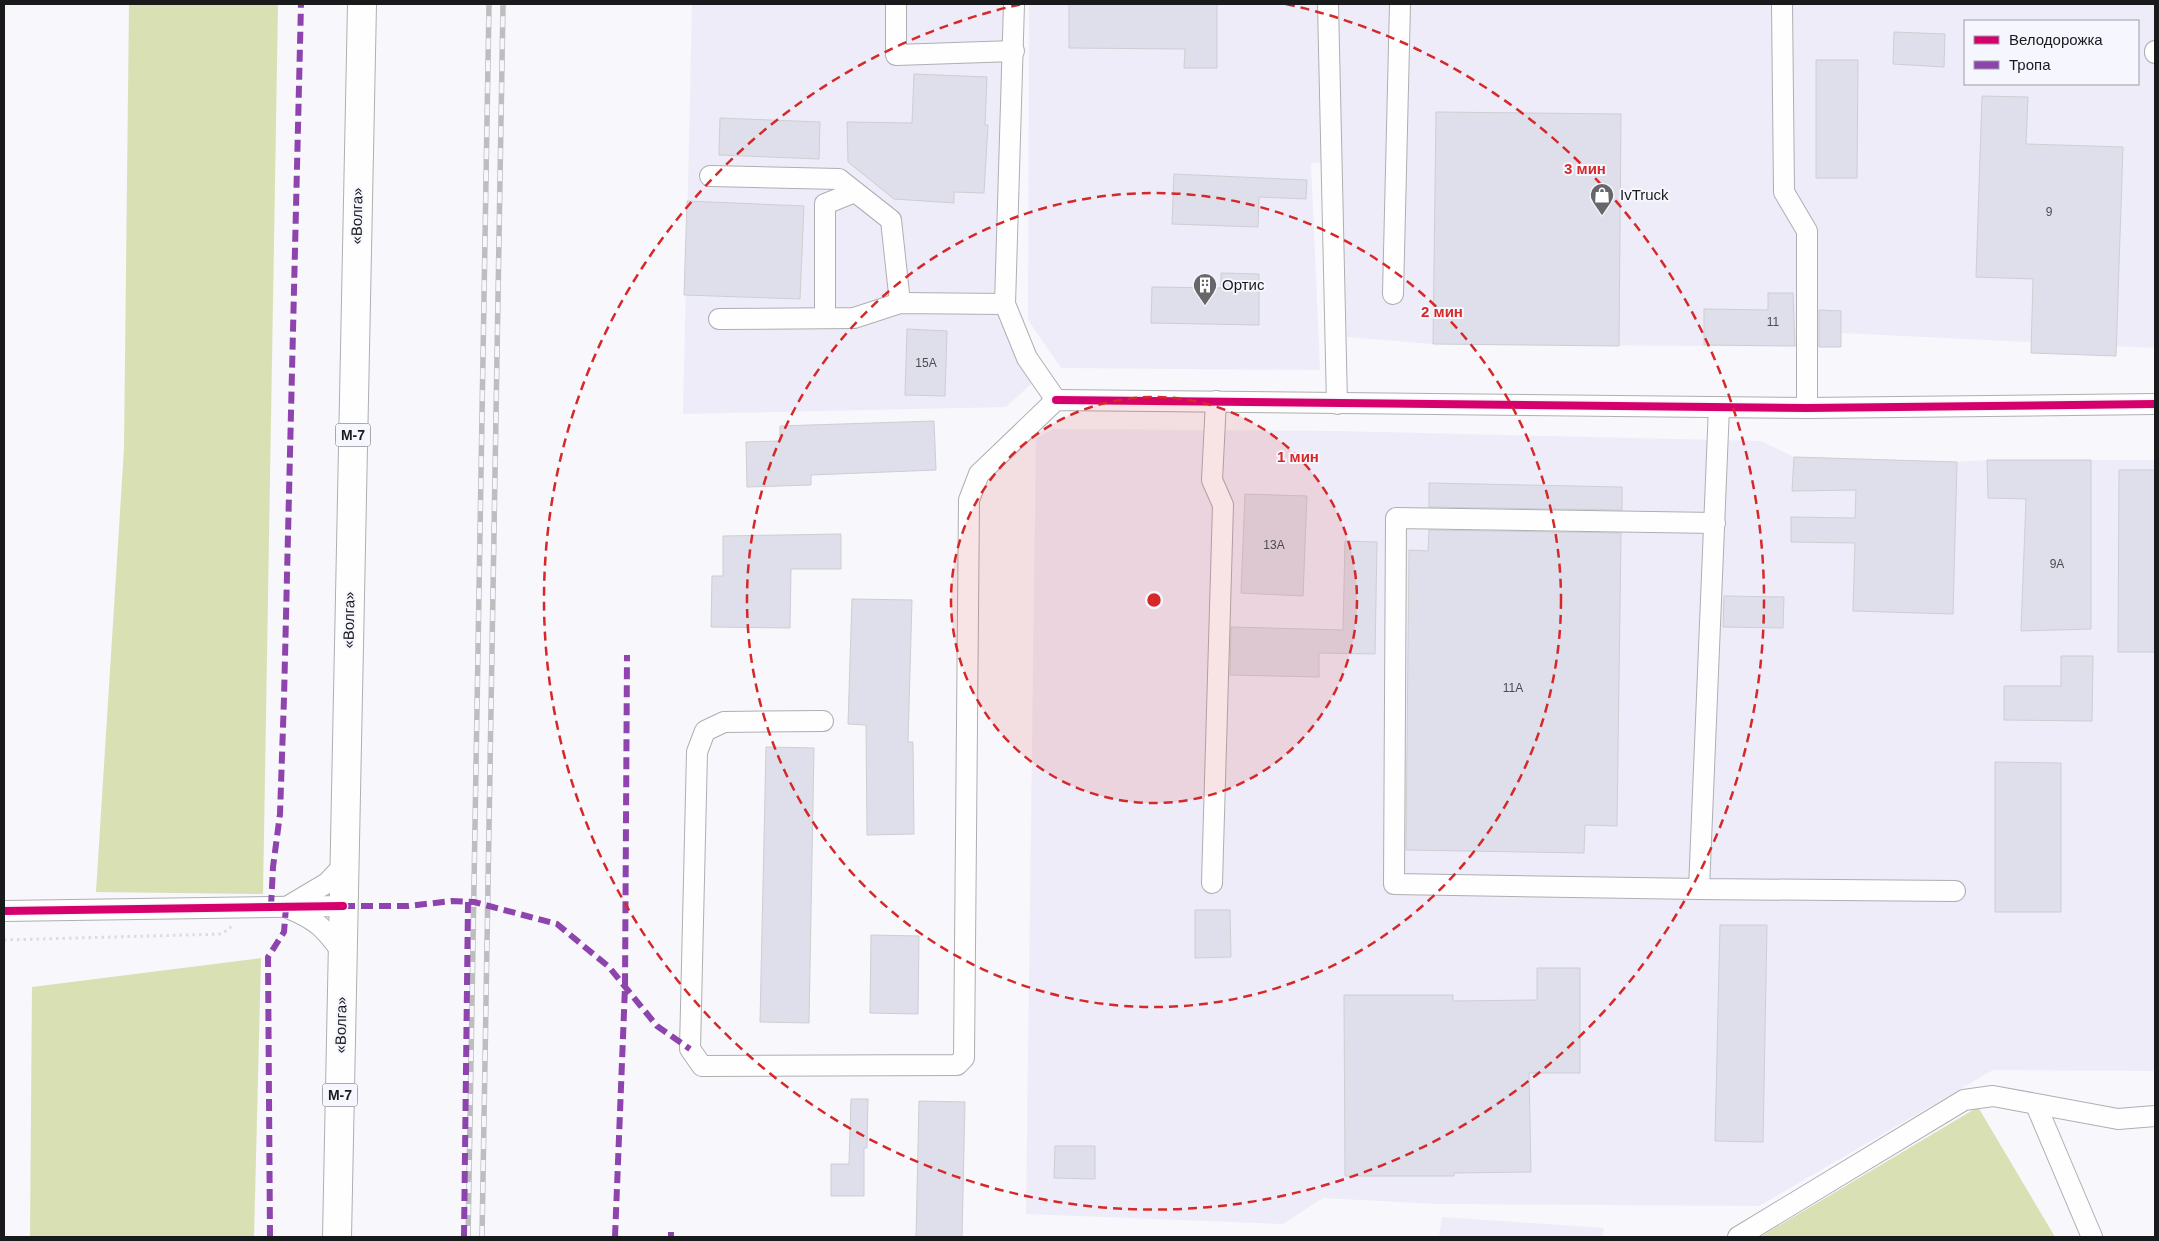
<svg xmlns="http://www.w3.org/2000/svg" width="2159" height="1241" font-family="Helvetica,sans-serif">
  <style>
    .industrial { fill: #eeecf8; fill-rule: evenodd }
    .forest { fill: #d9e0b4 }
    .building { fill: #dedfea; stroke: #ceced2 }
    .lines { fill: none; stroke-linecap: round; stroke-linejoin: round }
    .minor-casing { stroke: #aeafb2; stroke-width: 22 }
    .highway-casing { stroke: #aeafb2; stroke-width: 30 }
    .path { stroke: #ddddde; stroke-width: 3; stroke-dasharray: 2.5 4; stroke-linecap: butt }
    .minor { stroke: #fefeff; stroke-width: 20 }
    .highway { stroke: #fefeff; stroke-width: 28 }
    .rail-casing { stroke: #bebec0; stroke-width: 5.5 }
    .rail { stroke: #f5f6fe; stroke-width: 4; stroke-dasharray: 11; stroke-linecap: butt }
    .quiet { stroke: #8e44ad; stroke-width: 6; stroke-dasharray: 12 6; stroke-linecap: butt }
    .cycleway-casing { stroke: #f5f6fe; stroke-width: 11 }
    .cycleway { stroke: #d6006c; stroke-width: 8 }
    .ring { fill: none; stroke: #d62828; stroke-width: 2.5; stroke-dasharray: 9 6 }
    .labels { text-anchor: middle; stroke-width: 4; stroke-linejoin: round; paint-order: stroke }
    .number-label { font-size: 12px; fill: #4b4c50 }
    .shield { fill: #f5f6fe; stroke: #5b5c60; stroke-width: 1 }
    .shield-label { font-size: 14px; font-weight: bold; fill: #191a1c }
    .poi-label { font-size: 15px; fill: #191a1c; stroke: #f5f6fe; text-anchor: start }
    .street-label { font-size: 15px; fill: #191a1c; stroke: #f5f6fe }
    .centre { fill: #d62828; stroke: #f5f6fe; stroke-width: 2.5 }
    .ring-label { font-size: 15px; text-anchor: middle; font-weight: bold; fill: #d62828; stroke: #f5f6fe; stroke-width: 4; stroke-linejoin: round; paint-order: stroke }
  </style>
  <rect width="100%" height="100%" fill="#f7f7fc"/>
  <g class="industrial">
    <polygon points="692,4 1005,4 1003,326 1033,382 1006,407 683,414"/>
    <path d="M1029 4H2155V348L1841 333V347L1433 344 1347 337 1339 162 1311 163 1320 370 1061 368 1028 320ZM1965 21H2138V84H1965Z"/>
    <polygon points="1054,429 1337,431 1761,441 1794,457 1957,462 1987,460 2155,460 2155,1071 1993,1070 1759,1206 1437,1204 1323,1198 1283,1224 1026,1214 1036,438"/>
    <polygon points="1442,1217 1604,1228 1602,1237 1439,1237"/>
  </g>
  <g class="forest">
    <polygon points="129,4 278,4 263,894 96,892 124,449"/>
    <polygon points="261,958 254,1237 30,1237 32,987"/>
    <polygon points="1978,1107 2055,1237 1760,1237"/>
  </g>
  <g class="building">
    <polygon points="1069,4 1217,4 1217,68 1184,68 1185,49 1069,48"/>
    <polygon points="1894,32 1945,34 1944,67 1893,64"/>
    <polygon points="1816,60 1858,60 1857,178 1816,178"/>
    <polygon points="914,74 987,77 985,125 988,125 984,193 954,192 954,203 894,199 848,162 847,122 912,123"/>
    <polygon points="1982,96 2028,97 2026,144 2123,147 2116,356 2031,353 2033,279 1976,277"/>
    <polygon points="1436,112 1621,114 1619,346 1433,344"/>
    <polygon points="720,118 820,122 819,159 719,155"/>
    <polygon points="1174,174 1307,180 1306,199 1259,197 1258,227 1172,224"/>
    <polygon points="687,201 804,206 800,299 684,295"/>
    <polygon points="1221,273 1259,274 1259,325 1151,323 1152,287 1221,288"/>
    <polygon points="1768,293 1793,293 1795,346 1704,345 1704,309 1768,310"/>
    <polygon points="1819,310 1841,311 1841,347 1819,347"/>
    <polygon points="907,329 947,331 945,396 905,395"/>
    <polygon points="934,421 936,470 811,475 811,485 747,487 746,442 780,441 780,426"/>
    <polygon points="1794,457 1957,462 1953,614 1853,611 1855,543 1791,542 1791,517 1855,518 1856,490 1792,491"/>
    <polygon points="1987,460 2091,460 2091,629 2021,631 2026,499 1988,498"/>
    <polygon points="2119,470 2155,470 2155,652 2118,652"/>
    <polygon points="1429,483 1622,487 1622,510 1429,507"/>
    <polygon points="1245,494 1307,496 1303,596 1241,593"/>
    <polygon points="1429,530 1621,533 1617,826 1585,825 1584,853 1406,850 1409,550 1428,551"/>
    <polygon points="841,534 841,569 791,569 790,628 711,627 712,576 723,576 723,536"/>
    <polygon points="1345,541 1377,542 1375,654 1319,653 1319,677 1230,675 1231,627 1343,630"/>
    <polygon points="1724,596 1784,597 1783,628 1723,627"/>
    <polygon points="852,599 912,600 908,742 913,742 914,834 867,835 866,725 848,724"/>
    <polygon points="2061,656 2093,656 2092,721 2004,720 2004,686 2061,686"/>
    <polygon points="766,747 814,748 809,1023 760,1022"/>
    <polygon points="1995,762 2061,763 2061,912 1995,912"/>
    <polygon points="1195,910 1230,910 1231,957 1195,958"/>
    <polygon points="1720,925 1767,925 1763,1142 1715,1141"/>
    <polygon points="871,935 919,936 918,1014 870,1013"/>
    <polygon points="1537,968 1580,968 1580,1073 1529,1073 1531,1172 1454,1173 1454,1176 1345,1176 1344,995 1453,995 1453,1001 1537,1000"/>
    <polygon points="851,1099 868,1099 867,1148 864,1148 864,1196 831,1196 831,1164 849,1164"/>
    <polygon points="919,1101 965,1102 962,1237 916,1237"/>
    <polygon points="1055,1146 1095,1146 1095,1179 1054,1178"/>
  </g>
  <g class="lines">
    <g class="minor-casing">
      <g id="minor">
        <polyline points="896,4 896,55 1014,51"/>
        <polyline points="1014,4 1005,304 1027,358 1056,400"/>
        <polyline points="1328,4 1337,404"/>
        <polyline points="1782,4 1784,192 1807,231 1807,408"/>
        <polyline points="2155,51 2155,53"/>
        <polyline points="710,176 839,179 891,220 900,303"/>
        <polyline points="1393,294 1400,4"/>
        <polyline points="825,318 825,204 855,192"/>
        <polyline points="719,319 854,318 900,303 1005,304"/>
        <polyline points="1719,407 1699,889 1955,891"/>
        <polyline points="823,721 724,722 705,731 697,752 690,1049 702,1066 957,1065 964,1058 969,500 979,474 1056,400 1807,408 2155,404"/>
        <polyline points="1212,883 1223,505 1212,480 1216,401"/>
        <polyline points="1699,889 1394,884 1396,518 1715,523"/>
        <polyline points="290,905 327,883 343,866"/>
        <path d="M290 909C317 920 325 929 342 952"/>
        <polyline points="4,911 343,906"/>
        <polyline points="2036,1105 2092,1237"/>
        <polyline points="1738,1237 1964,1100 1993,1096 2118,1119 2155,1116"/>
      </g>
    </g>
    <g class="highway-casing">
      <polyline id="highway" points="337,1237 362,4"/>
    </g>
    <polyline class="path" points="4,940 222,934 232,926"/>
    <use href="#minor" class="minor"/>
    <use href="#highway" class="highway"/>
    <g class="rail-casing">
      <g id="rail">
        <polyline points="468,1237 489,4"/>
        <polyline points="482,1237 503,4"/>
      </g>
    </g>
    <use href="#rail" class="rail"/>
    <g class="quiet">
      <polyline points="343,906 408,906 452,901 474,902 557,924 609,967 657,1026 690,1049"/>
      <polyline points="271,907 273,867 280,814 284,698 301,4"/>
      <polyline points="270,1237 268,957 284,932 286,907"/>
      <polyline points="464,1237 468,902"/>
      <polyline points="615,1237 625,987 627,655"/>
      <polyline points="671,1237 671,1232"/>
    </g>
    <g class="cycleway-casing">
      <g id="cycleway">
        <polyline points="1056,400 1807,408 2155,404"/>
        <polyline points="4,911 343,906"/>
      </g>
    </g>
    <use href="#cycleway" class="cycleway"/>
  </g>
  <circle cx="1154" cy="600" r="203" fill="#d62828" fill-opacity=".12"/>
  <g class="ring">
    <circle cx="1154" cy="600" r="203"/>
    <circle cx="1154" cy="600" r="407"/>
    <path d="M1286 4A610 610 0 1 1 1022 4"/>
  </g>
  <defs>
    <g id="shop-pin" transform="scale(1.25)"><path d="M0 17L-7.5 6A9.5 9.5 0 1 1 7.5 6Z" fill="#67676a" stroke="#f5f6fe"/><path d="M-5-2.5h2.3a2.7 3.5 0 0 1 5.4 0H5L5.5 6h-11ZM-1.5-2.5h3a1.5 2.3 0 0 0-3 0Z" fill="#fff"/></g>
    <g id="building-pin" transform="scale(1.25)"><path d="M0 17L-7.5 6A9.5 9.5 0 1 1 7.5 6Z" fill="#67676a" stroke="#f5f6fe"/><path d="M-4-6H4V6H1V3H-1V6H-4ZM-2.5-4.3h1.7v1.8h-1.7ZM.8-4.3h1.7v1.8H.8ZM-2.5-1h1.7V.8h-1.7ZM.8-1h1.7V.8H.8Z" fill="#fff"/></g>
  </defs>
  <g fill-rule="evenodd">
    <use href="#shop-pin" x="1602" y="195"/>
    <use href="#building-pin" x="1205" y="285"/>
  </g>
  <g class="labels">
    <g class="number-label">
      <text x="2049" y="216">9</text>
      <text x="1773" y="326">11</text>
      <text x="926" y="367">15А</text>
      <text x="1274" y="549">13А</text>
      <text x="2057" y="568">9А</text>
      <text x="1513" y="692">11А</text>
    </g>
    <g class="shield">
      <rect x="335.5" y="423.5" width="35" height="23" rx="4"/>
      <rect x="322.5" y="1083.5" width="35" height="23" rx="4"/>
    </g>
    <g class="shield-label">
      <text x="353" y="440">М-7</text>
      <text x="340" y="1100">М-7</text>
    </g>
    <g class="poi-label">
      <text x="1620" y="200">IvTruck</text>
      <text x="1222" y="290">Ортис</text>
    </g>
    <g class="street-label">
      <text transform="translate(357 216) rotate(-89)" y="5">«Волга»</text>
      <text transform="translate(349 620) rotate(-89)" y="5">«Волга»</text>
      <text transform="translate(341 1025) rotate(-89)" y="5">«Волга»</text>
    </g>
  </g>
  <circle cx="1154" cy="600" r="8" class="centre"/>
  <g class="ring-label">
    <text x="1585" y="174">3 мин</text>
    <text x="1442" y="317">2 мин</text>
    <text x="1298" y="462">1 мин</text>
  </g>
  <rect width="2159" height="1241" fill="none" stroke="#191a1c" stroke-width="10"/>
  <rect x="1964" y="20" width="175" height="65" fill="#f5f6fe" stroke="#9d9ea4"/>
  <rect x="1974" y="36" width="25" height="8" fill="#d6006c" stroke="#9d9ea4"/>
  <text x="2009" y="45" font-size="15" fill="#191a1c">Велодорожка</text>
  <rect x="1974" y="61" width="25" height="8" fill="#8e44ad" stroke="#9d9ea4"/>
  <text x="2009" y="70" font-size="15" fill="#191a1c">Тропа</text>
</svg>
